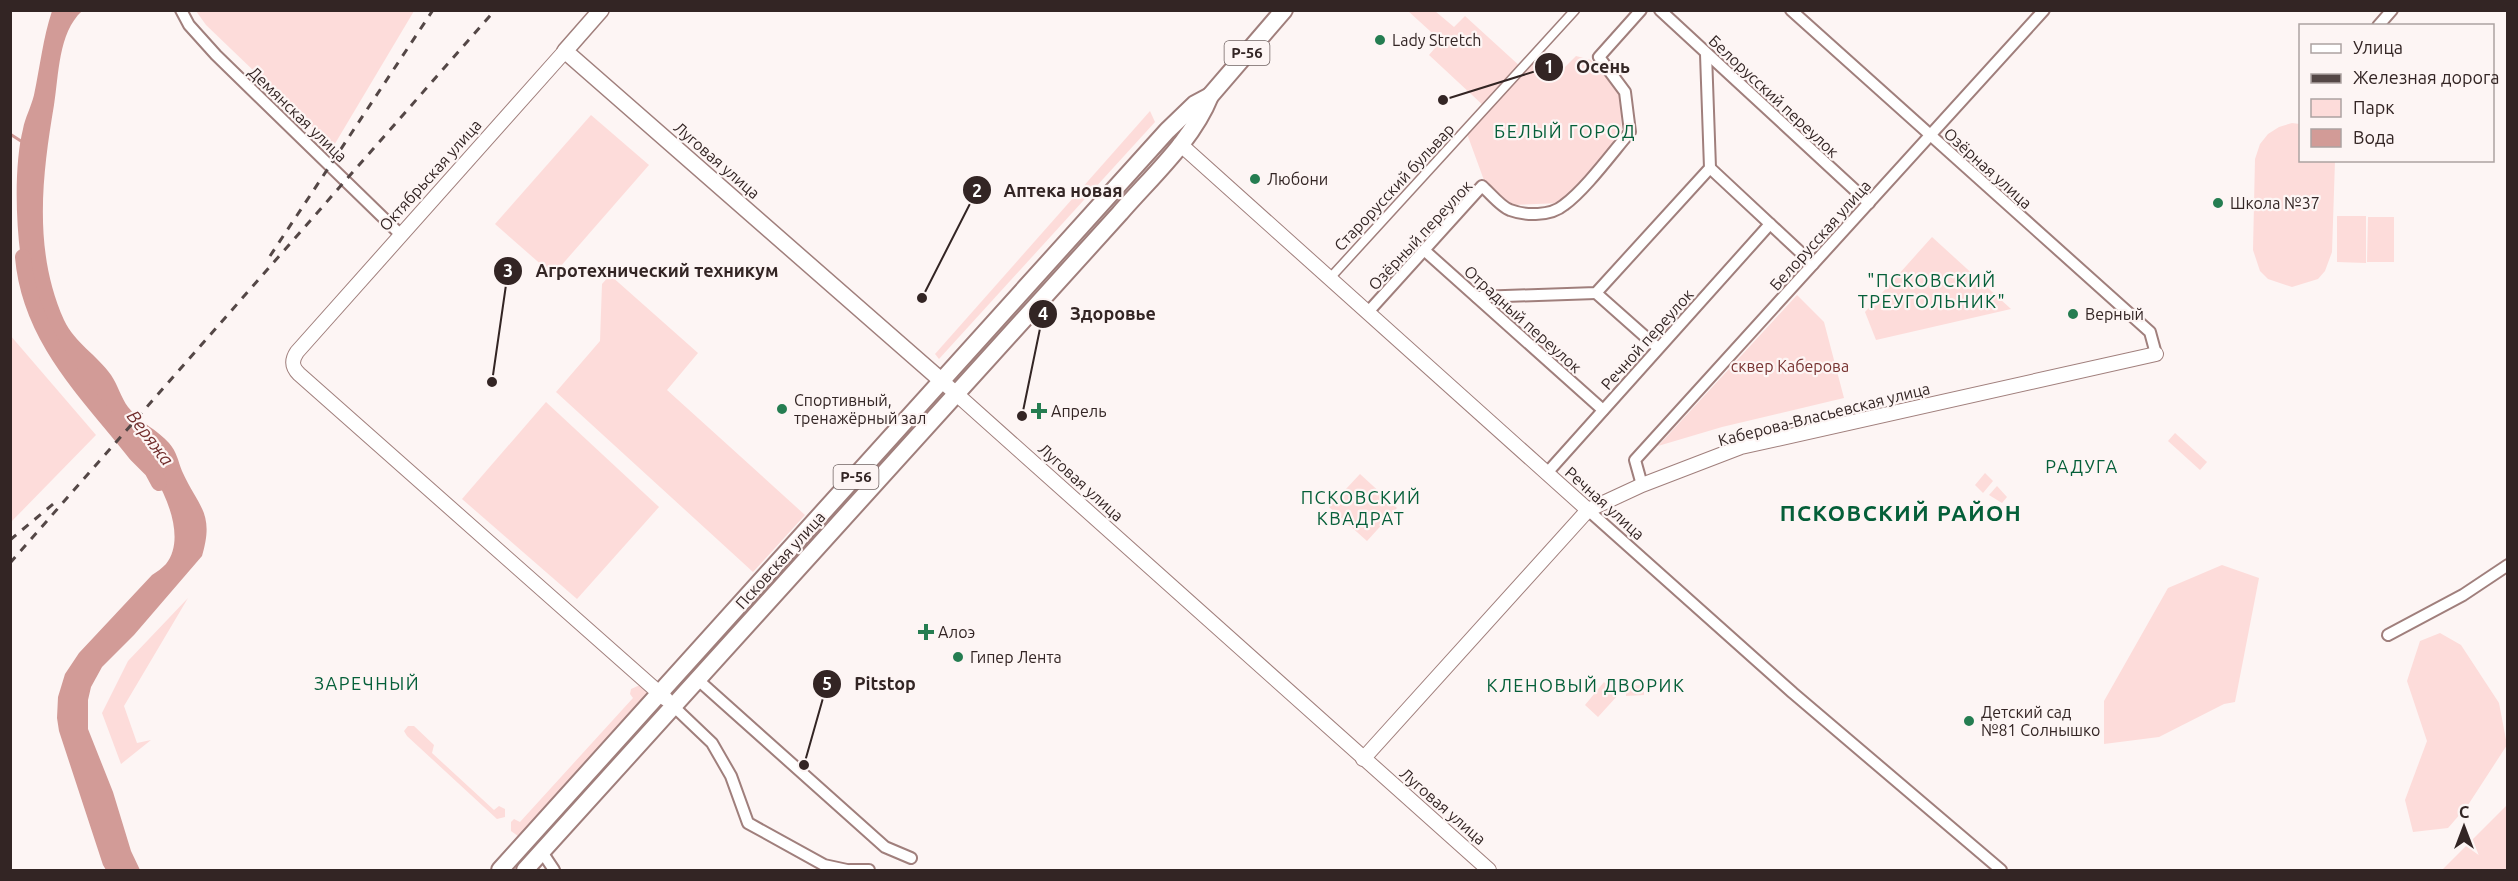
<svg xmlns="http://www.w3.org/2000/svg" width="2518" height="881" font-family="Ubuntu,sans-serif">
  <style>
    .green { fill: #fddcda }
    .water { fill: #d29b97 }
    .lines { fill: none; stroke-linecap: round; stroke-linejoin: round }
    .stream { stroke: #d29b97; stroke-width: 3 }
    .river { stroke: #d29b97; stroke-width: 16 }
    .pedestrian-casing { stroke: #a07f7c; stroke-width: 11 }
    .minor-casing { stroke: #a07f7c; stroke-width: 14 }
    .tertiary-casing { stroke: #a07f7c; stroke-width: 16 }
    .secondary-casing { stroke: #a07f7c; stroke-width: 18 }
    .primary-casing { stroke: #a07f7c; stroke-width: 20 }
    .pedestrian { stroke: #fff; stroke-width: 8 }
    .minor { stroke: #fff; stroke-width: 10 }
    .tertiary { stroke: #fff; stroke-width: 14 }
    .secondary { stroke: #fff; stroke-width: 15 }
    .primary { stroke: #fff; stroke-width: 16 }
    .rail { stroke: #544746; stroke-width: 3; stroke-dasharray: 8 8; stroke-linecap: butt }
    .poi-dot { fill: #257d51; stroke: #fdf5f4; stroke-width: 2 }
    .labels { text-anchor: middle; stroke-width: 4.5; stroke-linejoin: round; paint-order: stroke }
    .shield { fill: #fdf5f4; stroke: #706362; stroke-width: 1.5 }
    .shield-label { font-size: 15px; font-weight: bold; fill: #332524 }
    .poi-label { font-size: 16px; fill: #332524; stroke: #fdf5f4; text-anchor: start }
    .street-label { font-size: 16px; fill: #332524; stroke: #fdf5f4 }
    .park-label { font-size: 16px; fill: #783432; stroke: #fdf5f4 }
    .neighbourhood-label { font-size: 18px; letter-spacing: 1.5px; fill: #055f39; stroke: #fdf5f4 }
    .water-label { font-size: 18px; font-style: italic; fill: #722e2d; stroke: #fdf5f4 }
    .district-label { font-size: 22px; font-weight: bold; letter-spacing: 1.5px; fill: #055f39; stroke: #fdf5f4 }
    .leader { fill: none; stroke: #332524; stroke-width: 2 }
    .callout-dot { fill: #332524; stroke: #fdf5f4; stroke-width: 2 }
    .mark-label { font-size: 18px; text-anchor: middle; font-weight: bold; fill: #fff }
    .callout-label { font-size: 18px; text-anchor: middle; font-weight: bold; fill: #332524; stroke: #fdf5f4; stroke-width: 4.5; stroke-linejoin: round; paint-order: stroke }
  </style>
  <rect width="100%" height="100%" fill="#fdf5f4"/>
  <g class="green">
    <polygon points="196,11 414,11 333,147 206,25"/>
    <polygon points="1408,11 1435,11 1454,27 1465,16 1522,68 1541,47 1564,68 1576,56 1591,60 1620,89 1622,136 1561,203 1513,205 1485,183 1466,131 1486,108 1429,55 1441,41"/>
    <polygon points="1150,111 1155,122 939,359 935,354"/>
    <polygon points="591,115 649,165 553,275 495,224"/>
    <polygon points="2292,123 2300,124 2300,160 2335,161 2332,252 2325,271 2318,279 2292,287 2268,279 2260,271 2253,250 2255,159 2260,144 2268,134 2279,127"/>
    <polygon points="2337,216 2366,216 2366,263 2337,262"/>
    <polygon points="2368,217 2394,217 2394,262 2367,262"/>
    <polygon points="1932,237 2011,309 1876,340 1865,312"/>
    <polygon points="610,275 698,353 667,390 805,515 753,572 556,392 600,341 602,284"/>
    <polygon points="1797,295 1824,322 1844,398 1722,427 1658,446"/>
    <polygon points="10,335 96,435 11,522 10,522"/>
    <polygon points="546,402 659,507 577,599 462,499"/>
    <polygon points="2175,433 2207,462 2200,470 2168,441"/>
    <polygon points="1985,473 1993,481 1983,493 1975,485"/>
    <polygon points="1360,474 1397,508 1367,541 1329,507"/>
    <polygon points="1997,486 2007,497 2002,503 1989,495"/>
    <polygon points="2222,565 2259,578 2235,702 2224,704 2159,737 2104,744 2104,701 2168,588"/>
    <polygon points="188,598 124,706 137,743 151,740 121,764 102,713 128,661"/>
    <polygon points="2440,633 2461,645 2499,703 2507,745 2468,805 2448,828 2413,832 2405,800 2427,741 2407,681 2420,641"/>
    <polygon points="1604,682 1618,695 1598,717 1585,705"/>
    <polygon points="640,685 649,693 522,836 518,836 511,831 511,822 514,819 520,822 633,698 630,694 631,689"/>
    <polygon points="1644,685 1644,695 1626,696 1626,686"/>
    <polygon points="408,726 414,726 434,745 432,753 494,810 499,806 505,809 505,817 497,819 407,736 404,731"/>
    <polygon points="2507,805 2507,870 2442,870"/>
  </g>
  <path class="water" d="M52 11H82C58 33 59 75 54 105 42 176 33 251 64 320 75 343 97 355 111 375 118 385 121 398 128 407 140 423 158 430 169 443 177 452 178 461 182 471 198 507 215 512 202 556L134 635 102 667 91 687 88 700V729L113 792 131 851 140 870H106L103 865 59 731 57 718 58 697 65 674 79 653 152 575C157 572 162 568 166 564 190 534 158 476 138 452 134 447 128 445 124 440 111 424 100 405 88 388 68 360 42 334 30 301 16 259 12 172 23 129 25 118 31 107 34 95 40 67 43 38 52 11Z"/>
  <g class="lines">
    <polyline class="stream" points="10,134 24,143"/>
    <path class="river" d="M23 257C30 339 88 393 136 454L152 470 159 483"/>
    <g class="pedestrian-casing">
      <polyline id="pedestrian" points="1331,277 1575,10"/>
    </g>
    <g class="minor-casing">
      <g id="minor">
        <polyline points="181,10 189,25 216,55 401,235"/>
        <polyline points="1660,10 1869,203"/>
        <polyline points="1791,10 2150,332 2156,354"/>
        <polyline points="2378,26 2392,10"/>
        <polyline points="1710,168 1813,264"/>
        <polyline points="1424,250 1603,410"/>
        <polyline points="1596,293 1658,348"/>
        <polyline points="1477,297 1596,293 1710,168 1706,54"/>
        <path d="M1369 311 1482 186C1490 193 1501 207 1510 210 1526 216 1551 216 1564 205 1585 190 1612 153 1630 132L1625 92 1599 57 1641 10"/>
        <polyline points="1547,473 1770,224"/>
        <polyline points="1642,485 1635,460 2044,10"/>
        <polyline points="1588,510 1793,693 2001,870"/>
        <polyline points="2388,635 2463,595 2508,565"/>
        <polyline points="697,679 885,847 911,858"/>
        <polyline points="669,702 712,743 731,776 748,823 824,865 847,870"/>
        <polyline points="542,852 554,870"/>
        <polyline points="850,870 869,870"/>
      </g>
    </g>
    <g class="tertiary-casing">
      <g id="tertiary">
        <path d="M565 51 297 352C291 361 292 367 299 374L666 699"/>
        <polyline points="1180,144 1588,510"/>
        <polyline points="943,382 1489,870"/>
        <polyline points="1363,759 1588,510 1642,485 1741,447 2156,354"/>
      </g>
    </g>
    <g class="secondary-casing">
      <polyline id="secondary" points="601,10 565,51 943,382"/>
    </g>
    <g class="primary-casing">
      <g id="primary">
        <polyline points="500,870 1167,131 1195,104 1210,96"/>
        <path d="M525 870 1120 213C1151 177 1192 141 1210 96L1284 10"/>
      </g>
    </g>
    <use href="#pedestrian" class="pedestrian"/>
    <use href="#minor" class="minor"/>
    <use href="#tertiary" class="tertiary"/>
    <use href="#secondary" class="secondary"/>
    <use href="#primary" class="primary"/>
    <g class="rail">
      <polyline points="270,256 433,10"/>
      <polyline points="10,540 58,500"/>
      <polyline points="10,563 495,10"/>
    </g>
  </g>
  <g class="poi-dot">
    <circle cx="1380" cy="40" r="6"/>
    <circle cx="1255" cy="179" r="6"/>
    <circle cx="2218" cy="203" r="6"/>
    <circle cx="2073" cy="314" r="6"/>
    <circle cx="782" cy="409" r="6"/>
    <path d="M1036 402h6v6h6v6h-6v6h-6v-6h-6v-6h6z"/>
    <path d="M923 623h6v6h6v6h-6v6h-6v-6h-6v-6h6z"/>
    <circle cx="958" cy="657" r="6"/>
    <circle cx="1969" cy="721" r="6"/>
  </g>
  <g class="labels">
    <g class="shield">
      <rect x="1224.5" y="41" width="45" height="24" rx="4.5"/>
      <rect x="833.5" y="465" width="45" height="24" rx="4.5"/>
    </g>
    <g class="shield-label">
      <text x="1247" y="58">Р-56</text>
      <text x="856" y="482">Р-56</text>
    </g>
    <g class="poi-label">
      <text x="1392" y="46">Lady Stretch</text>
      <text x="1267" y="185">Любони</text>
      <text x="2230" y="209">Школа №37</text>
      <text x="2085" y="320">Верный</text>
      <text x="794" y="406">Спортивный,<tspan x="794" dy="18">тренажёрный зал</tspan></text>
      <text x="1051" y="417">Апрель</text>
      <text x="938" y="638">Алоэ</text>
      <text x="970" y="663">Гипер Лента</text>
      <text x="1981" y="718">Детский сад<tspan x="1981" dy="18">№81 Солнышко</tspan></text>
    </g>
    <g class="street-label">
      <text transform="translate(1774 96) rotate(43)" y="6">Белорусский переулок</text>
      <text transform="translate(298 114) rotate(44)" y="6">Демянская улица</text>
      <text transform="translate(717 160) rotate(41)" y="6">Луговая улица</text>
      <text transform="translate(1988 168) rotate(42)" y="6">Озёрная улица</text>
      <text transform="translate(430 175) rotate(-48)" y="6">Октябрьская улица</text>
      <text transform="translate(1394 187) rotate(-47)" y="6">Старорусский бульвар</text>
      <text transform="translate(1420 235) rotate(-47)" y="6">Озёрный переулок</text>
      <text transform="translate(1820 235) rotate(-48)" y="6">Белорусская улица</text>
      <text transform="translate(1523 319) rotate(42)" y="6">Отрадный переулок</text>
      <text transform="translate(1647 339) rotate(-48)" y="6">Речной переулок</text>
      <text transform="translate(1824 414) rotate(-14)" y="6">Каберова-Власьевская улица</text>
      <text transform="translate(1081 482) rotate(42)" y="6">Луговая улица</text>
      <text transform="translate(1605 503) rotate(42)" y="6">Речная улица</text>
      <text transform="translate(780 560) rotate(-48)" y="6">Псковская улица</text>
      <text transform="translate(1443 806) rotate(41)" y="6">Луговая улица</text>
    </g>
    <g class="park-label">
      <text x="1790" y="372">сквер Каберова</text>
    </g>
    <g class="neighbourhood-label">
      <text x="1565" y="138">БЕЛЫЙ ГОРОД</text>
      <text x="1932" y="287">"ПСКОВСКИЙ<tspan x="1932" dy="21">ТРЕУГОЛЬНИК"</tspan></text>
      <text x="2082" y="473">РАДУГА</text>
      <text x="1361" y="504">ПСКОВСКИЙ<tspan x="1361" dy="21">КВАДРАТ</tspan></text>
      <text x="367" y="690">ЗАРЕЧНЫЙ</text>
      <text x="1586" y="692">КЛЕНОВЫЙ ДВОРИК</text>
    </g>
    <g class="water-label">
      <text transform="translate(150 438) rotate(53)" y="6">Веряжа</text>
    </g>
    <g class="district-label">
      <text x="1901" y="521">ПСКОВСКИЙ РАЙОН</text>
    </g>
  </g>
  <path class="leader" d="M1443 100L1549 67M922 298L977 190M492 382L508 271M1022 416L1043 314M804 765L827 684"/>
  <g class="callout-dot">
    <circle cx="1443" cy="100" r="6"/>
    <circle cx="922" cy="298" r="6"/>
    <circle cx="492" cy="382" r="6"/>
    <circle cx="1022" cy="416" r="6"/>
    <circle cx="804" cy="765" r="6"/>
    <circle cx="1549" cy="67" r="15"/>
    <circle cx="977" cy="190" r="15"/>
    <circle cx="508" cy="271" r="15"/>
    <circle cx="1043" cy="314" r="15"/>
    <circle cx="827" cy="684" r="15"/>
  </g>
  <g class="mark-label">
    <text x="1549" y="73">1</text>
    <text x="977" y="197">2</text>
    <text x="508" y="277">3</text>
    <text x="1043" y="320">4</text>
    <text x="827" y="690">5</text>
  </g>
  <g class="callout-label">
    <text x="1603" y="73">Осень</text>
    <text x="1063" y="197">Аптека новая</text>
    <text x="657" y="277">Агротехнический техникум</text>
    <text x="1113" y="320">Здоровье</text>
    <text x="885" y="690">Pitstop</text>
  </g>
  <rect width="2518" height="881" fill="none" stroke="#332524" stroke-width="24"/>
  <rect x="2299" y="24" width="195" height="138" fill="#fdf5f4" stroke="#aca2a1" stroke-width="1.5"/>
  <rect x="2311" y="44" width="30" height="9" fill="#ffffff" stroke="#aca2a1" stroke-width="1.5"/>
  <text x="2353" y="54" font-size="18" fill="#332524">Улица</text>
  <rect x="2311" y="74" width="30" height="9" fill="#544746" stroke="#aca2a1" stroke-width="1.5"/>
  <text x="2353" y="84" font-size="18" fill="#332524">Железная дорога</text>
  <rect x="2311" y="99" width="30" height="18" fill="#fddcda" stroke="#aca2a1" stroke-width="1.5"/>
  <text x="2353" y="114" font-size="18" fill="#332524">Парк</text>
  <rect x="2311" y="129" width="30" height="18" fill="#d29b97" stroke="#aca2a1" stroke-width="1.5"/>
  <text x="2353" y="144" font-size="18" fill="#332524">Вода</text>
  <g transform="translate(2464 827)" stroke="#fdf5f4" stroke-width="4.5" paint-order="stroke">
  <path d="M0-4.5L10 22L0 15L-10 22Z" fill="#332524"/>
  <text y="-9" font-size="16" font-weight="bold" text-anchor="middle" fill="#332524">С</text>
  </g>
</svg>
